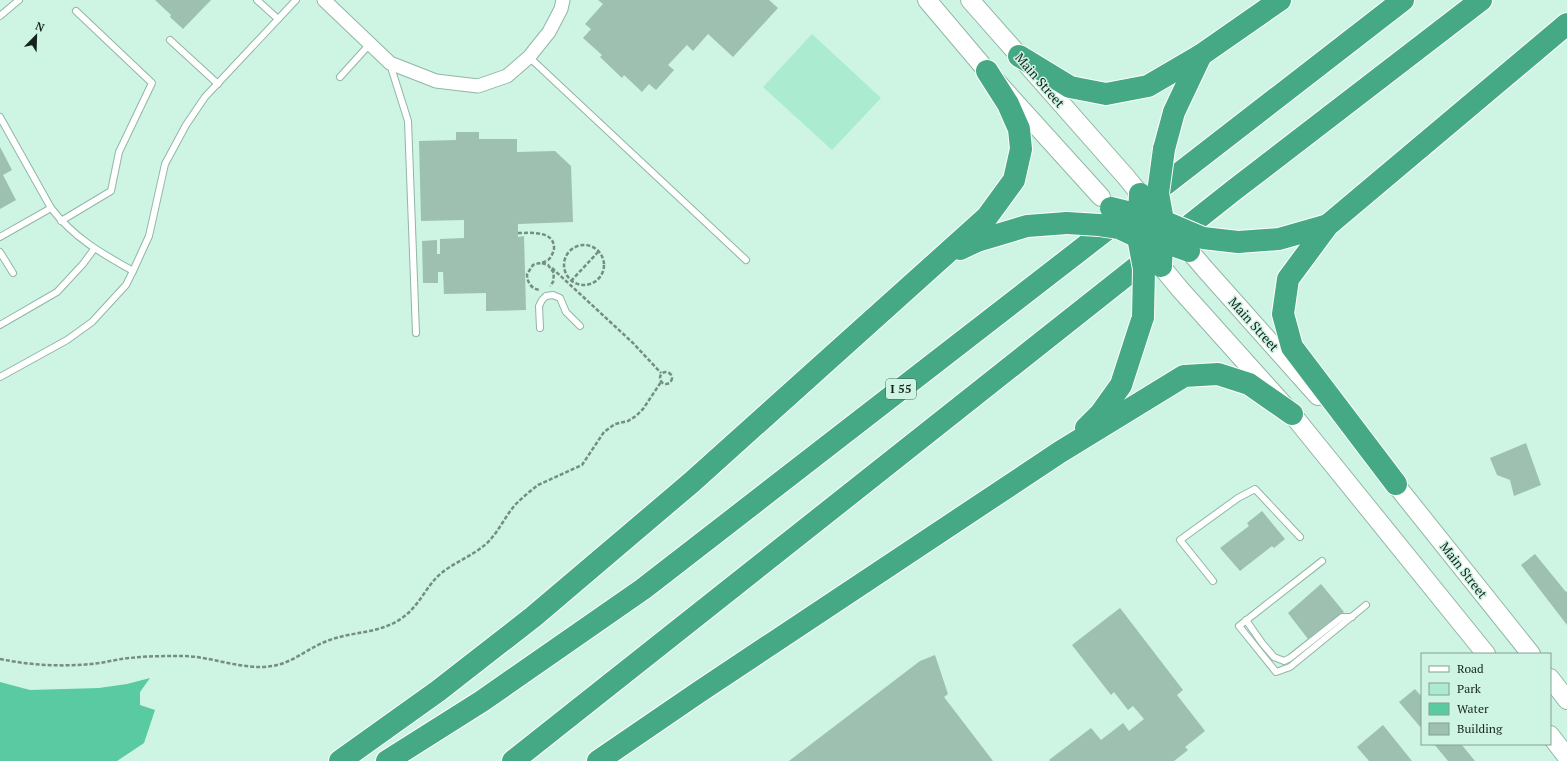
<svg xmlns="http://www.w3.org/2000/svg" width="1567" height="761" font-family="'PT Serif',serif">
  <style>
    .green { fill: #abecd1 }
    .water { fill: #5acaa2 }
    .building { fill: #9dc0b1 }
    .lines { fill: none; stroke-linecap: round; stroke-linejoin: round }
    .service-casing { stroke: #92b6a6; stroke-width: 8 }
    .minor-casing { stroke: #92b6a6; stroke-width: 15 }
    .secondary-casing { stroke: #92b6a6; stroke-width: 20 }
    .motorway-casing { stroke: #fff; stroke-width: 24 }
    .path { stroke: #748e83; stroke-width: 2.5; stroke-dasharray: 4 2; stroke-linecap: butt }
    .service { stroke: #fff; stroke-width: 6 }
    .minor { stroke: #fff; stroke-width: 13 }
    .secondary { stroke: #fff; stroke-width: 18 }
    .motorway { stroke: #46a986; stroke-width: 22 }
    .secondary-bridge-casing { stroke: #92b6a6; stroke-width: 20; stroke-linecap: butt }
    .motorway-bridge-casing { stroke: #fff; stroke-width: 24; stroke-linecap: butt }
    .secondary-bridge { stroke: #fff; stroke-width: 18 }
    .motorway-bridge { stroke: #46a986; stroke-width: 22 }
    .labels { text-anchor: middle; stroke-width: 3; stroke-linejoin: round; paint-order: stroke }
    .shield { fill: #cef4e3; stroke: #4c6259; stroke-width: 1 }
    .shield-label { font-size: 12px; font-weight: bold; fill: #15231e }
    .street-label { font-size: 13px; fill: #15231e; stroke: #cef4e3 }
  </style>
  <rect width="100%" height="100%" fill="#cef4e3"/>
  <polygon class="green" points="812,34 881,98 832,150 763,87"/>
  <polygon class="water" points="150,678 140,692 140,705 155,710 144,743 117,761 0,761 0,682 30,690 99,688 127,684"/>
  <g class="building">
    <polygon points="155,0 211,0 183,29 170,17 171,15"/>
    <polygon points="598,0 769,0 778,8 733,57 708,34 693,51 687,45 668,65 674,70 656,90 649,84 642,92 624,75 622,78 600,57 602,55 583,38 591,29 585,24 603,4"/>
    <polygon points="456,132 479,132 479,139 517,139 517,152 555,151 571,166 573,222 518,224 518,237 524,236 526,310 486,311 486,293 444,294 443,272 438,272 438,283 423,283 422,241 437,240 437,254 440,254 440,239 464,238 464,220 421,221 419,141 456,140"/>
    <polygon points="0,147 12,170 3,175 16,200 0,209"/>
    <polygon points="1526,443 1541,485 1514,496 1510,480 1497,475 1490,458"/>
    <polygon points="1262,511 1285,539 1274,548 1272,546 1240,571 1220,548 1249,526 1247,523"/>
    <polygon points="1535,554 1566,592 1567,591 1567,625 1521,565"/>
    <polygon points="1321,584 1344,612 1330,623 1329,622 1308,639 1288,613"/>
    <polygon points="1120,608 1183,690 1177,695 1205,731 1185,747 1188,750 1174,761 1050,761 1049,760 1091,728 1101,740 1123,723 1129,731 1144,719 1133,706 1128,710 1114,692 1111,695 1072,645"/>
    <polygon points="935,655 948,694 944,697 993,761 789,761 920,661"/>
    <polygon points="1415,689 1422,697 1422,729 1399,702"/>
    <polygon points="1383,725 1412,761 1369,761 1357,747"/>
    <polygon points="1434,744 1461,744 1475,761 1448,761"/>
  </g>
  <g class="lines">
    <g class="service-casing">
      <g id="service">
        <polyline points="257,0 278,19"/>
        <polyline points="0,16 19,0"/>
        <polyline points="170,40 218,84"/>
        <polyline points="529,57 746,260"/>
        <polyline points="390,64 408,121 416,333"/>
        <polyline points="340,77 369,45"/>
        <path d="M0 117 51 208C74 238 101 253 133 271"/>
        <polyline points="61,221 111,191 119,152 152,83 76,11"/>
        <polyline points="0,237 51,208"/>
        <polyline points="0,252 13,273"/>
        <polyline points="0,325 57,292 83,264 94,249"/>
        <polyline points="540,328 539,306 542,300 546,296 553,295 560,298 566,312 580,326"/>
        <polyline points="0,377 67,340 92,322 126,285 133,271 149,236 165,164 186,125 205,97 296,0"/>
        <polyline points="1322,561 1239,626 1276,672 1290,667 1366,605"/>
        <polyline points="1213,581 1180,540 1238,498 1255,489 1300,537"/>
        <polyline points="1246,620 1262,643 1274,657 1284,661 1290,658 1342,617 1352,617"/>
      </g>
    </g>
    <g class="minor-casing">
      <polyline id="minor" points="324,0 390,63 436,81 478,86 507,76 529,57 549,32 561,9 563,0"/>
    </g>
    <g class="secondary-casing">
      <g id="secondary">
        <polyline points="927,0 987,71 1101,197"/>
        <polyline points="970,0 1126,177"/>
        <polyline points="1204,268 1318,396"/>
        <polyline points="1179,288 1292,414 1486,654"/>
        <polyline points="1388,475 1531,654"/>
        <polyline points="1550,678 1567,700"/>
        <polyline points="1550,735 1567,757"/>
      </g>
    </g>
    <g class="motorway-casing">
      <g id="motorway">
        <polyline points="1019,56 1070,87 1106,94 1148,86 1201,55 1280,0"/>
        <polyline points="1164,149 1174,112 1201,55"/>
        <polyline points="1238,242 1279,239 1328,225"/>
        <polyline points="960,249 977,241 1027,226 1067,223"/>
        <polyline points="1086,428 1101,413 1121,385 1143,317"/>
        <polyline points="1396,484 1292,347 1283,314 1288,279 1328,225 1567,24"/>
        <polyline points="340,761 438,691 533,617 692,482 987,217 1014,180 1021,149 1019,129 1008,104 987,71"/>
        <polyline points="387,761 482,701 643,589 1403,0"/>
        <polyline points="513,761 1234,190 1481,0"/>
        <polyline points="598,761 699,692 1060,452 1184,376 1218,374 1249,384 1292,414"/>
      </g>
    </g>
    <g class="path">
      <path d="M518 233C530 233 555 230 554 249 553 253 551 258 548 260 543 263 538 263 533 265L527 274C527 282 531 289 540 290"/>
      <circle cx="584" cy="265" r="20"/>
      <polyline points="542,263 548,265 554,273 553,282 550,286"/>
      <polyline points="552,268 633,343 661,373"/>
      <polyline points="571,281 599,251"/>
      <circle cx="666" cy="378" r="6"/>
      <path d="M0 659C29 665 61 667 91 664 104 663 117 659 130 658 147 656 165 656 182 656 211 656 244 671 272 666 293 663 308 648 327 641 352 631 380 634 402 618 418 607 425 589 438 576 452 563 471 557 486 544 498 533 504 518 515 505 522 498 530 491 538 485L582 465 604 432 615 424 628 421 636 416 643 409 661 382"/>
    </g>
    <use href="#service" class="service"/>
    <use href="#minor" class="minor"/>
    <use href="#secondary" class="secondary"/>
    <use href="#motorway" class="motorway"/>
    <g class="secondary-bridge-casing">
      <g id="secondary-bridge">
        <polyline points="1126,177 1148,204"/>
        <polyline points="1181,241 1204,268"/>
        <polyline points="1152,255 1179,288"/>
      </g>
    </g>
    <g class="motorway-bridge-casing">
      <g id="motorway-bridge">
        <polyline points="1140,194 1138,237 1144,269 1143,317"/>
        <polyline points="1111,208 1163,221 1203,238 1238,242"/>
        <polyline points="1067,223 1099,225 1119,228 1138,237 1161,241 1189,251"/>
        <polyline points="1161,266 1163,221 1158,193 1164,149"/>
      </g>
    </g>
    <use href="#secondary-bridge" class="secondary-bridge"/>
    <use href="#motorway-bridge" class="motorway-bridge"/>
  </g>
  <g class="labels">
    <rect class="shield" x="886" y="379" width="30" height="20" rx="3"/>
    <g class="shield-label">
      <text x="901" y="393">I 55</text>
    </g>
    <g class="street-label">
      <text transform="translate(1040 80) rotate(49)" y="5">Main Street</text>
      <text transform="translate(1254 324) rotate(48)" y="5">Main Street</text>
      <text transform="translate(1464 570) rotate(52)" y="5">Main Street</text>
    </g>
  </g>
  <rect x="1421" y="653" width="130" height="92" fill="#cef4e3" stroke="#84a094"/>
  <rect x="1429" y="666" width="20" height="6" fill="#ffffff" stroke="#84a094"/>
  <text x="1457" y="673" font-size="12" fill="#15231e">Road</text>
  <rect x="1429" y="683" width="20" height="12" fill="#abecd1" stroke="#84a094"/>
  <text x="1457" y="693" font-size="12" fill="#15231e">Park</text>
  <rect x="1429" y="703" width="20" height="12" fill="#5acaa2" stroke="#84a094"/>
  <text x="1457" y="713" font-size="12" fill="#15231e">Water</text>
  <rect x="1429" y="723" width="20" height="12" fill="#9dc0b1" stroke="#84a094"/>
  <text x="1457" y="733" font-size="12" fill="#15231e">Building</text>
  <g transform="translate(36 36) rotate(23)" stroke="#cef4e3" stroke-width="3" paint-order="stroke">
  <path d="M0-3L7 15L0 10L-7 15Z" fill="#15231e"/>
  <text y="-6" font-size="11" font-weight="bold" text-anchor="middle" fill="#15231e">N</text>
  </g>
</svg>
